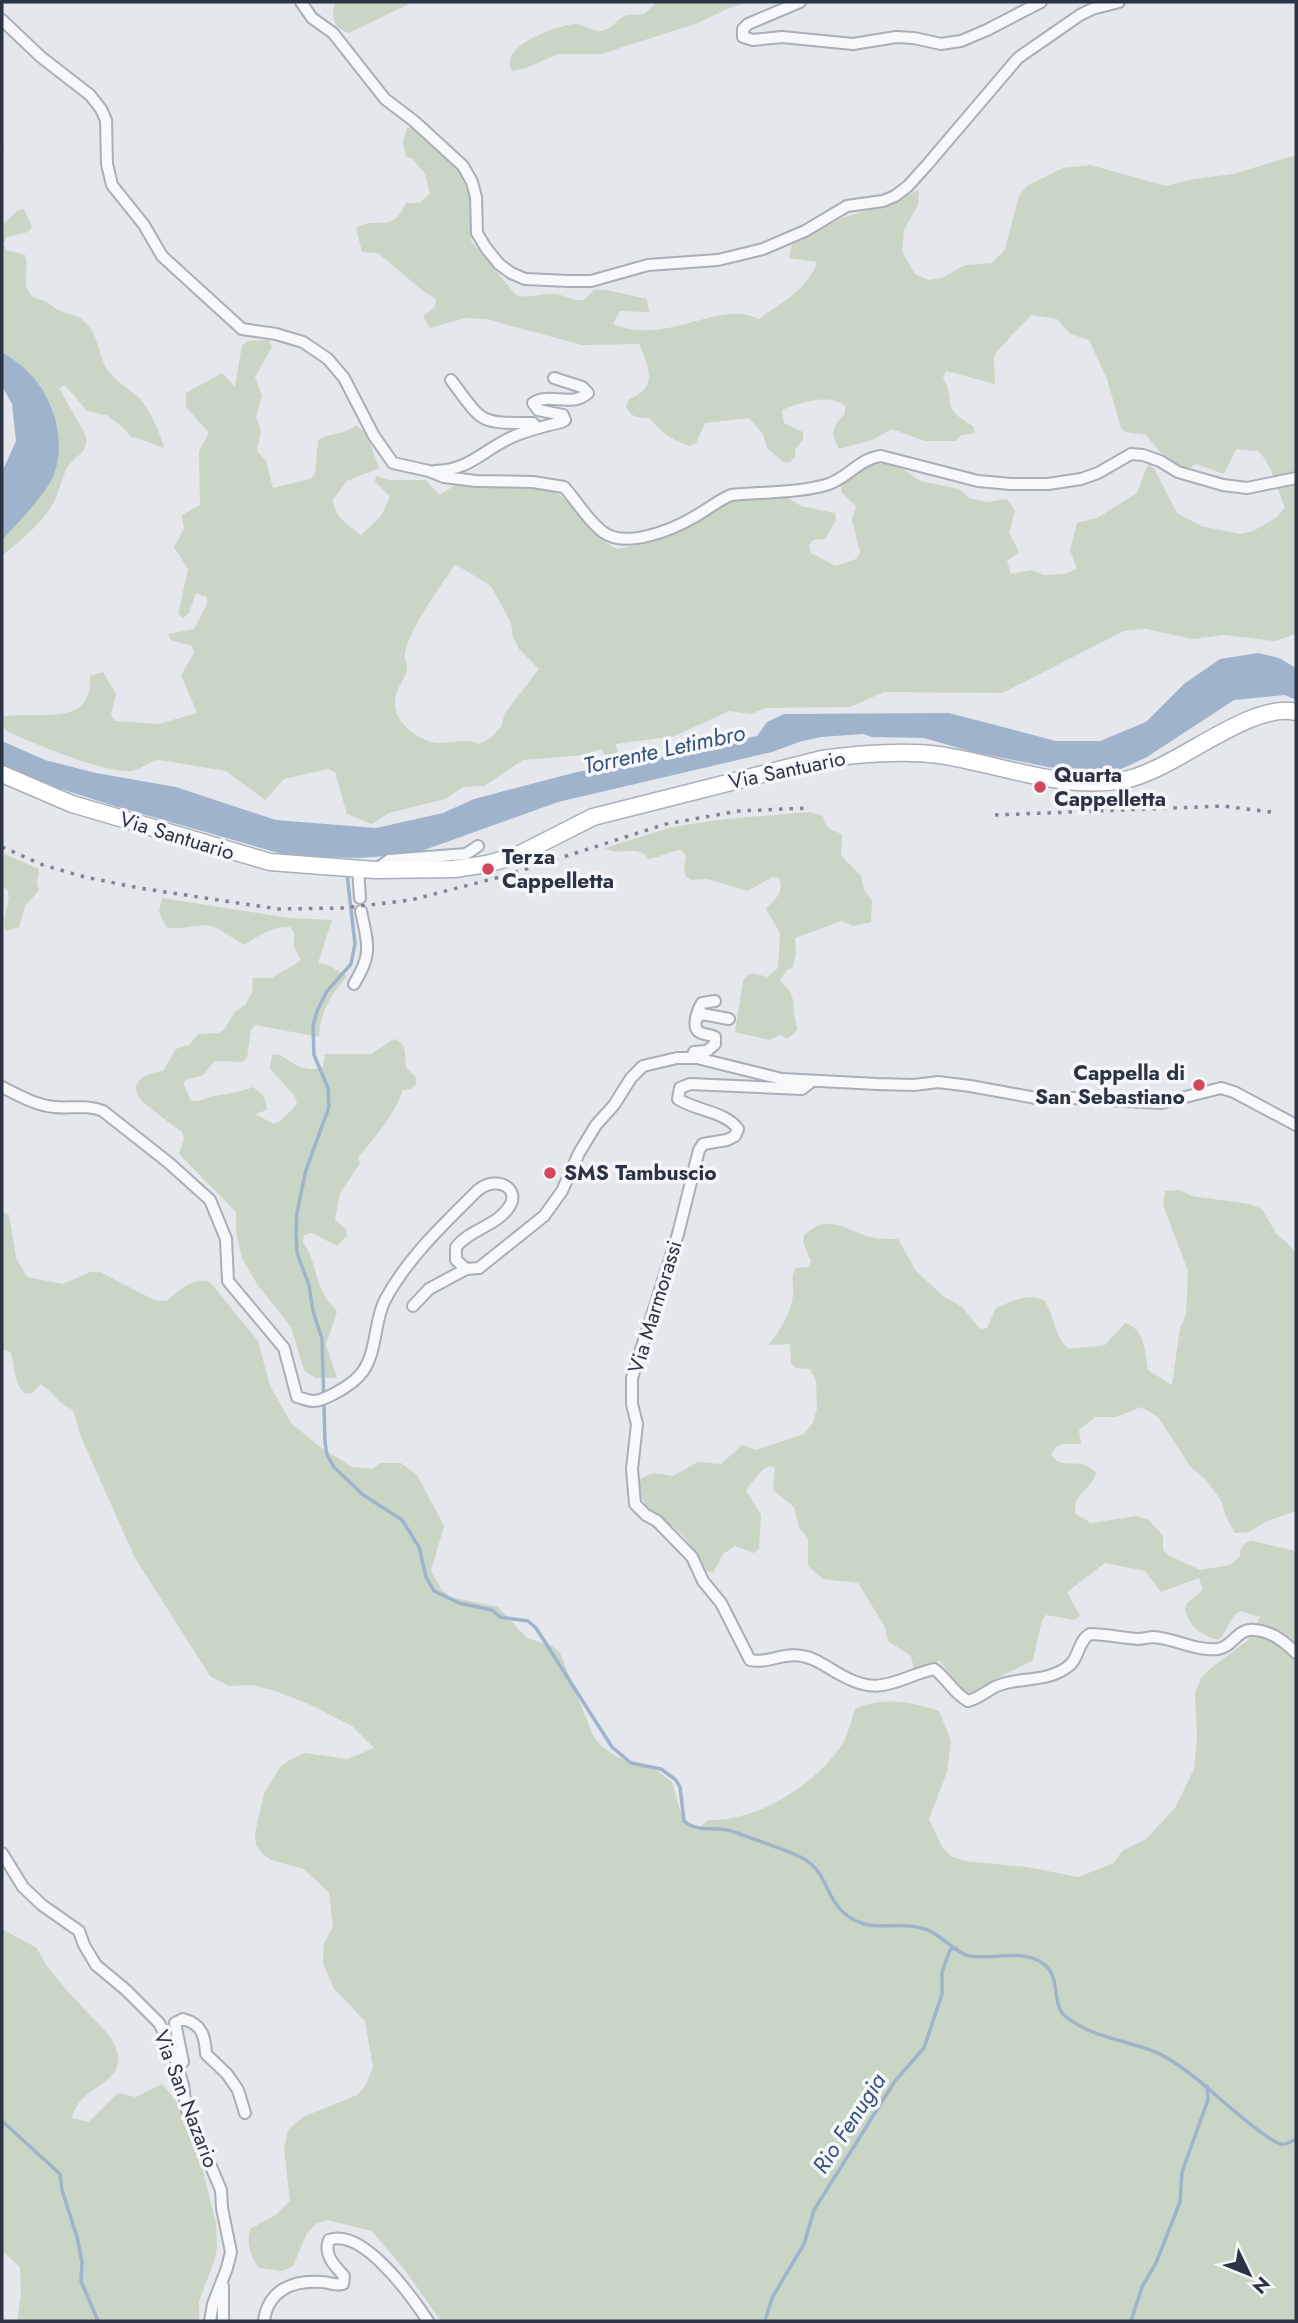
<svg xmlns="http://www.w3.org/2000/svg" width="1298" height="2323" font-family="Jost,sans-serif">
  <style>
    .green { fill: #c9d6c5; fill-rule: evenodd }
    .water { fill: #9fb4cc }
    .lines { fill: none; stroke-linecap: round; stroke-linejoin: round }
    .stream { stroke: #9fb4cc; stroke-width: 3.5 }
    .minor-casing { stroke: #a9aeb7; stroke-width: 14 }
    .secondary-casing { stroke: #a9aeb7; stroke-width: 19 }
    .minor { stroke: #f7f8fa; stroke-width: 10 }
    .secondary { stroke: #fff; stroke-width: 16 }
    .rail { stroke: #7d8696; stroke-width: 3.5; stroke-dasharray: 3.5 7; stroke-linecap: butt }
    .poi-dot { fill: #d1495b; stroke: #f4f6f9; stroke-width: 2.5 }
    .labels { text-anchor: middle; stroke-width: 7; stroke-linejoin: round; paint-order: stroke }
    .street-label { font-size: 21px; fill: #2b3445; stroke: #f4f6f9 }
    .poi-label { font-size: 21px; font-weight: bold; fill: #2b3445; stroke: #f4f6f9; text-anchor: start }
    .water-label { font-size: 23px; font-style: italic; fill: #34527a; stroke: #f4f6f9 }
  </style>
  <rect width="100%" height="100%" fill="#e4e7ec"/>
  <g class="green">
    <path d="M336 2H413L349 33C333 28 330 16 336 2Z"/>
    <path d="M656 2H749L729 8 698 23 601 54H558L526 68 512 71C497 47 555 26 574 24 585 23 593 34 605 30 612 28 616 21 623 17 629 13 638 16 645 13 649 11 653 5 656 2Z"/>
    <path d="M414 127 455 167 469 191 471 241 516 295C528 299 539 294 551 294 563 293 570 301 584 300L594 290H607L647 299 649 312 620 311 613 324C668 347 719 298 759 319 782 302 807 290 817 262L789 258 792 245 842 218 879 207 919 190 918 205 904 230 902 251 915 274 928 280 942 278 965 265 992 263 1005 249 1019 196 1027 186 1063 168 1090 165 1166 186 1193 179 1233 174 1296 155V634L1275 641 1224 635 1193 639 1146 629 1124 631 1002 693 884 692 850 707 765 708 751 714 729 711 675 736 616 744 619 757 627 770 610 775 609 762 601 749 583 755 523 760 484 786 463 787 445 799 389 813 372 824 347 814 335 772 328 769 284 779 265 800 226 771 159 760C148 761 142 770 129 771 101 772 36 744 8 732L2 726V717C35 709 93 731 90 676L103 672 116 694 111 715 115 721 158 724 197 713 181 675 194 653 192 646 171 640 168 634 194 629 207 604V597L196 593 189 613 183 618 178 614 188 569 174 547 184 529 182 515 200 505 199 451 209 433 186 407V393L222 373 235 387 242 345 248 341 269 340 272 347 255 377 262 396 256 417 261 430 257 451 266 461 273 488 310 479 315 474 318 440C330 432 342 436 356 425L367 434 379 468 347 481 333 499C334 517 348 525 361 535L381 516 390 497 375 482 376 476 390 480H426L439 495 457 484 550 487 566 500 605 542 617 549 648 543 685 528 735 498 784 495 801 506 835 513 836 520 825 539 813 540 809 546 811 553 836 566 856 559 860 553 852 519 856 506 841 492V485L870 465 891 463 897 465 920 481 959 489 969 498 988 502 1007 499 1015 511 1009 533 1019 552 1007 561 1011 574 1032 570 1044 575 1064 574 1077 569 1070 550 1077 523 1097 518 1137 493 1148 464 1154 468 1177 513 1201 526 1240 534 1253 531 1277 517 1285 507C1276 488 1274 467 1258 451L1236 449 1224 474 1196 464 1190 468C1168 465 1159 451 1146 435L1125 432 1121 428 1107 379 1089 340 1070 334 1057 319 1031 315 998 350 994 357 995 384 946 371 943 378C958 404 938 406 973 426L975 433 961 435 956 441H925L892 429 872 440 839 449C830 433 832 426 845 414V406C831 393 799 402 782 410L784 423 803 432V439L795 450V457L790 462H783L767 448 763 434 749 418 705 423 696 443 690 446C673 440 660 433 650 418 638 418 631 418 626 406L629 399C659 387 649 368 639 344L582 345 486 319 465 318 430 328 423 316 435 307 436 299 423 291 378 253 362 252 356 228C378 215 392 235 406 203H419L430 194 425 174 412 158 406 157 403 142 407 128ZM455 564 491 586 511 623 513 637 519 649 539 669 505 713 501 727 491 738 479 744C457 736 444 748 426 740 409 733 390 716 396 695 398 686 405 679 407 670 408 665 404 659 405 654 408 630 441 586 455 564Z"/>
    <path d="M24 209 32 227 28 232 7 237 4 243 6 250 25 255C30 269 20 285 32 296 36 300 42 299 47 302 52 305 55 309 61 311 69 315 79 315 85 322 99 335 98 356 108 371 116 381 127 388 137 396 147 404 162 436 164 448 154 445 140 438 131 437L123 427 106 415 87 411 65 385 59 388 85 434C91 453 73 456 66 470 60 483 58 498 49 510 37 528 18 542 2 556V540L24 515 58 430C44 388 37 379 2 352V225L18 210Z"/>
    <path d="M809 812 823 816C825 828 831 830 842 834L841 855 861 876 864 890 872 901 871 922 853 926 841 921 795 938 796 952 793 967 787 970 780 981C801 998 789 1008 798 1030L787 1039 781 1035 769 1040 735 1032 743 981C750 970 756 974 767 977L778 968 780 933 766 909C775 899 785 892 779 878L772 877 748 891 707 879 692 880 686 877 684 870 686 856 681 850C671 850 662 857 649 859 646 856 643 853 640 852 628 848 617 856 605 848L672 827 725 819Z"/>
    <path d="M2 853 39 869 37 883 39 890 25 906 19 927 6 931C0 916 13 902 7 889L2 887Z"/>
    <path d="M162 898 290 918 332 920 318 963 328 965 347 976C331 995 320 1011 319 1037L255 1025 251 1030 247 1058 242 1062 215 1061 202 1076 188 1079 183 1082 191 1101C200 1102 205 1098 214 1096 228 1094 240 1092 253 1087L264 1096 267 1110 255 1114 272 1123 279 1122 294 1108 297 1102 294 1095 270 1069 272 1055 279 1054C293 1063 305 1074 323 1067L325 1054H371L394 1039C408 1044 405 1056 406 1068L416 1077V1084L410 1089 403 1090C393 1116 376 1137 358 1157L360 1163 340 1193 335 1220 346 1229 347 1236 337 1246 312 1233 304 1235 303 1242C315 1260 315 1277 324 1295 327 1302 334 1305 337 1312L326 1345 337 1378H315L304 1370 291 1327 257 1284 242 1258 236 1232V1212L179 1154 184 1139 182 1132C173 1125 144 1105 139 1097 128 1080 150 1072 163 1071L176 1049 189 1045 198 1034 218 1033 224 1030 235 1012 246 1004 252 992 253 978H273C282 969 293 968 301 960L294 947V933L290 927C273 926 259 935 245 945 233 940 223 929 211 926 196 923 181 931 166 927L159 912Z"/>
    <path d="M1179 1190 1192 1196 1249 1204 1262 1209 1276 1233 1296 1252V1511L1267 1521 1249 1532 1235 1533 1225 1515 1222 1502 1206 1480 1190 1466 1158 1417 1141 1407 1116 1417H1095L1079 1430 1081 1444C1068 1444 1056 1441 1051 1455 1060 1468 1072 1461 1085 1465 1089 1467 1092 1470 1096 1472 1093 1489 1070 1495 1076 1514L1091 1523 1135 1516 1149 1520 1163 1536V1550L1168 1555 1200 1570 1230 1565 1240 1556C1240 1547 1243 1543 1252 1541L1296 1551V2321H441L404 2269 372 2231 327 2220 316 2224 307 2233 293 2266 282 2271 259 2268C250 2256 246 2243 250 2229L276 2215 290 2201 284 2149 288 2130 303 2117 357 2095 366 2085 373 2067 365 2021 334 1989 323 1963 324 1944 333 1926 329 1893 304 1869 271 1860 262 1853 256 1845 255 1833 264 1794 280 1767 288 1761 305 1753 348 1759 374 1748 352 1726 309 1704 275 1691 253 1685 229 1686 210 1676 135 1558 81 1437 73 1410C59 1404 53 1393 41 1384L31 1394 24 1393C12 1378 16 1370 11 1353L2 1349V1212L9 1215 16 1258 27 1277 63 1284 90 1272H100L154 1300 166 1301C179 1291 192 1276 210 1282L258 1341 270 1386 291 1423 319 1446 352 1467 372 1469 380 1463H401L417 1475 444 1526 431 1571 442 1590 451 1597 498 1607 527 1638 552 1646 560 1653 593 1735 600 1745 617 1757 655 1769 672 1782 681 1814 696 1831 708 1820C756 1822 811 1787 839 1749 847 1739 851 1721 855 1709 881 1696 913 1702 939 1711L951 1740 947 1772 929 1819 942 1847 952 1857 965 1861 1027 1867 1078 1877 1114 1863 1122 1851 1146 1839 1175 1808 1194 1769 1197 1740 1195 1692 1201 1678 1211 1668 1247 1641 1260 1617 1240 1611C1228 1618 1228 1632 1218 1640 1199 1634 1191 1628 1185 1609L1187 1603 1203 1590 1199 1578 1161 1592 1145 1571 1105 1563 1067 1592 1080 1616 1074 1620 1046 1615 1042 1620 1033 1660C1022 1666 1012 1671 1001 1676 988 1682 980 1696 964 1694L940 1661 914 1669 911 1656 888 1641 885 1627 858 1583 823 1579 808 1566V1538L799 1528 794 1507 773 1490 775 1468 770 1466 763 1469 746 1490 761 1515 759 1549 754 1553 735 1546 723 1554 713 1573 707 1571C699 1560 693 1548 685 1538 668 1517 637 1514 640 1480 650 1471 661 1474 673 1476L698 1462 721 1464 742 1445 756 1450 804 1434 813 1423 817 1408 816 1381 810 1369 796 1368 791 1363 790 1344 769 1345C780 1329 791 1314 793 1295 794 1284 790 1277 796 1268L809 1267 811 1261 803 1242 804 1235C829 1212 845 1230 870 1237 879 1239 889 1239 898 1239L916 1271 943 1296 962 1307 980 1329 987 1328 996 1308C1012 1301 1029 1292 1045 1301 1054 1316 1055 1338 1069 1349L1105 1345 1125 1323C1145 1329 1145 1352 1148 1370L1172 1385 1180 1328 1186 1315 1188 1271 1163 1205 1165 1191Z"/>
    <path d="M2 1929 37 1948 46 1965 68 1992 110 2036C140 2086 80 2080 72 2118L89 2122 118 2093 136 2097 162 2084 176 2101 198 2151 216 2223 217 2247 215 2259 199 2301V2321H17L21 2294 20 2267 2 2251Z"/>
  </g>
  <g class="water">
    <path d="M2 352C12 359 24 366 32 376 55 402 67 443 53 477 44 496 17 524 2 540V472L16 441 12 404 2 386Z"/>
    <polygon points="1258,653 1279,658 1296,668 1296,700 1285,695 1234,700 1147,757 1121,769 1095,774 1048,767 973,752 924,738 872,737 863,734 821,737 802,741 772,752 558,802 413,854 359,858 289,856 111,805 49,785 2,766 2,741 45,760 96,773 176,787 276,820 376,828 443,813 474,799 577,772 659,758 696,747 757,736 767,722 784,714 949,713 1056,741 1100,741 1146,722 1184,684 1220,659"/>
  </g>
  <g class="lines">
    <g class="stream">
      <path d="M347 874 355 944 351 964 327 991 317 1011 313 1026 314 1055 328 1088 329 1107 306 1170 297 1212 296 1232 297 1253 309 1285 313 1311 322 1339 325 1442 327 1455 334 1467 362 1494 402 1520 419 1547 426 1577 434 1591 459 1603 492 1610 500 1617 528 1621 536 1628 612 1747 631 1763 661 1769 676 1780 680 1787 684 1821C699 1834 717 1825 734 1832 754 1839 775 1846 794 1854 829 1868 822 1893 844 1913 871 1936 895 1919 925 1929 940 1933 956 1954 970 1956 994 1960 1028 1947 1047 1967 1060 1980 1052 2005 1065 2016 1090 2037 1125 2040 1153 2051 1170 2058 1184 2069 1198 2080 1212 2091 1269 2144 1282 2144 1287 2145 1292 2141 1296 2139"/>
      <polyline points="2,2121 60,2174 62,2190 77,2237 82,2262 81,2281 98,2321"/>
      <polyline points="765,2321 772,2298 804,2244 814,2210 895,2081 924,2048 942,1994 942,1972 950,1950 956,1948"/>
      <polyline points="1131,2321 1142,2287 1156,2263 1180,2202 1182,2172 1208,2100 1207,2086"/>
    </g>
    <g class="minor-casing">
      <g id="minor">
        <polyline points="301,2 312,18 333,33 385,99 414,121 463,166 472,182 476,197 477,233 486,248 499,264 511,273 525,279 568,281 591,281 648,265 718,260 763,249 805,231 847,206 883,201 895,196 908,186 927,165 1018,58 1080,15 1092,9 1119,2"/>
        <polyline points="800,2 748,24 743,29 743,37 753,40 782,37 853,44 896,37 914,38 941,44 961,41 987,30 1041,2"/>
        <path d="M2 20 41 57 90 95 101 109 106 120 107 164 112 185 144 225 162 256 242 329 276 334 303 342 328 359 344 378 374 436 393 463 429 471 444 477 476 481 533 482 564 487C577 501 587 520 603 532 625 549 672 530 694 517 707 510 717 501 731 495 761 492 801 493 829 484 848 477 861 458 881 456L978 481 1011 484H1048L1081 479 1098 473 1131 454 1143 455 1160 461 1178 472 1223 485 1247 488 1296 478"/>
        <path d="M451 380C484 424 478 423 533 423L536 427"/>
        <path d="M435 471C469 470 481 452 510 438 527 430 544 426 562 422L565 420 563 415 538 410 533 403C549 392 572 408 588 393L582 387 554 378"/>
        <polyline points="358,869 360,898"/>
        <polyline points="375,870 389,860 466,854 478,846"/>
        <path d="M354 984C373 953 368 945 361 911"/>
        <polyline points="696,1019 702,1014 729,1019"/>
        <path d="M692 1058 694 1052 707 1051 715 1044V1037C710 1034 702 1035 698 1031 692 1025 698 1009 702 1003L715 1001"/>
        <path d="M812 1081 802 1089 690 1084 680 1088 678 1099C696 1111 725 1111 738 1129L735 1136 727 1140 703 1144 699 1150 678 1234 632 1378V1404L637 1424 632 1469 635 1504 646 1515 657 1521 692 1557 703 1581 721 1603 750 1660C768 1664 783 1652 802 1656 817 1658 829 1669 841 1675 881 1698 897 1678 934 1669 947 1678 953 1693 968 1701 980 1698 986 1691 997 1686 1019 1676 1047 1684 1070 1665 1079 1657 1078 1641 1090 1634 1106 1634 1122 1638 1138 1639 1144 1639 1149 1637 1154 1637 1176 1639 1195 1651 1218 1649 1233 1647 1237 1628 1254 1630 1271 1631 1284 1641 1296 1653"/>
        <path d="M2 1087C18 1095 35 1105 54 1107 71 1109 87 1104 103 1111L169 1163 210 1200 226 1239 228 1281 284 1348 297 1397C302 1398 308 1401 313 1401 325 1401 351 1385 359 1376 378 1356 373 1323 385 1300 408 1257 444 1224 478 1190 499 1174 521 1190 509 1207 497 1226 470 1229 456 1247V1260L466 1269 479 1268 544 1216 562 1191 579 1153 596 1125 614 1105 631 1078 643 1066 677 1058H697L782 1079 877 1084 914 1085 938 1082 970 1086 1036 1098H1073L1161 1103 1221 1088 1234 1092 1296 1125"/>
        <polyline points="413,1306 429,1289 466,1269"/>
        <polyline points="2,1853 23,1887 42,1905 79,1931 84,1945 96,1965 126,1990 159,2023 172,2048 183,2085 186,2108 221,2190 222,2208 231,2252 227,2268 213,2304 210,2321"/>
        <path d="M183 2062 175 2023 183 2019C202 2024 205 2036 206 2054L227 2074 238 2090 245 2113"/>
        <polyline points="223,2321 223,2286"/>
        <path d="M264 2321C268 2290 293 2280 321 2282 329 2282 335 2286 343 2284L344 2276C335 2266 323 2255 329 2240 363 2227 412 2297 428 2321"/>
      </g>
    </g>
    <g class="secondary-casing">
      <path id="secondary" d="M2 774 72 804 270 862 375 870 454 869 487 864 518 855 593 817 822 759C859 754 902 750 939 755 1001 764 1061 791 1124 780 1174 771 1249 701 1296 712"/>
    </g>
    <use href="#minor" class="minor"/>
    <use href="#secondary" class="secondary"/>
    <g class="rail">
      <polyline points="2,149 2,148"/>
      <polyline points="995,815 1223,806 1278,813"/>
      <polyline points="2,847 43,865 85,877 139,888 278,909 343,908 411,900 504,876 666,824 738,811 809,808"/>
    </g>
  </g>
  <g class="poi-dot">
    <circle cx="1040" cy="787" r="7"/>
    <circle cx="488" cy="869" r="7"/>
    <circle cx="1199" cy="1085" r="7"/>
    <circle cx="550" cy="1173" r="7"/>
  </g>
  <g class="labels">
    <g class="street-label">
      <text transform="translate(787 770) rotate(-12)" y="7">Via Santuario</text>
      <text transform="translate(177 836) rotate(17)" y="7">Via Santuario</text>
      <text transform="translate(655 1307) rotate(-73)" y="7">Via Marmorassi</text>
      <text transform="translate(186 2099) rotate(69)" y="7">Via San Nazario</text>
    </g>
    <g class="poi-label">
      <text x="1054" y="782">Quarta<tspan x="1054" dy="24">Cappelletta</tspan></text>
      <text x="502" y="864">Terza<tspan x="502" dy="24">Cappelletta</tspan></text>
      <text x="1185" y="1080" text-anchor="end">Cappella di<tspan x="1185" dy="24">San Sebastiano</tspan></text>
      <text x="564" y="1180">SMS Tambuscio</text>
    </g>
    <g class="water-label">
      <text transform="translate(664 749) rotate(-12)" y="8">Torrente Letimbro</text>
      <text transform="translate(849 2123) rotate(-57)" y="8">Rio Fenugia</text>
    </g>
  </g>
  <rect width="1298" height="2323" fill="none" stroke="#2b3445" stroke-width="7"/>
  <g transform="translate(1249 2274) rotate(133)" stroke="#f4f6f9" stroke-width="5" paint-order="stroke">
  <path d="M0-5L12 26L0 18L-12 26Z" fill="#2b3445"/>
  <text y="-10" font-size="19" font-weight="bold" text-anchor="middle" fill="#2b3445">N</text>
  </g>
</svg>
